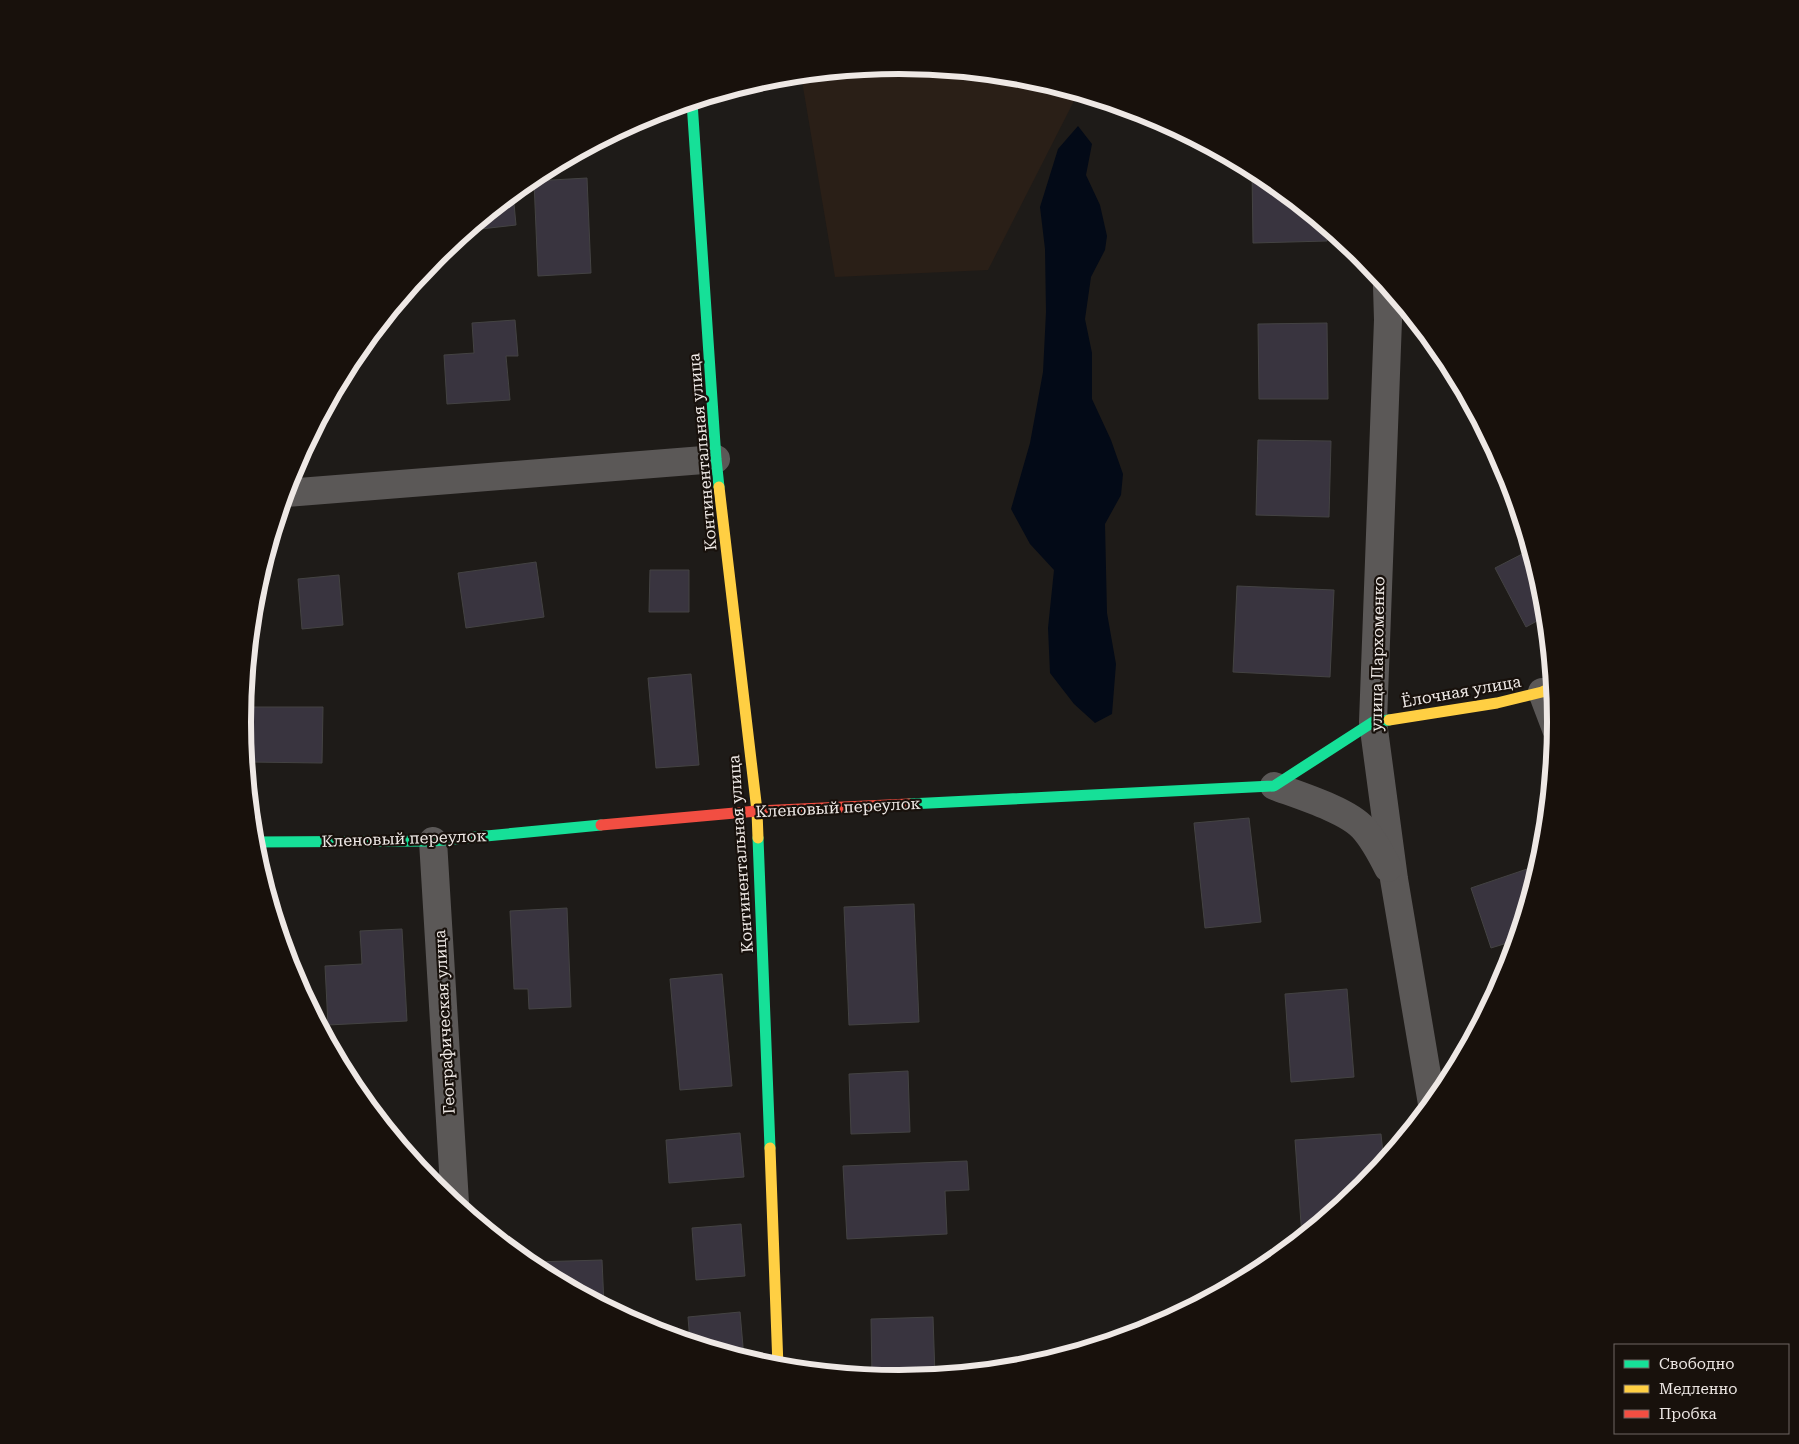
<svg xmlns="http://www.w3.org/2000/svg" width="1799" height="1444" font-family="'Roboto Serif',serif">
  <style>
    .built { fill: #2a1f17 }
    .water { fill: #030a17 }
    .building { fill: #39343f; stroke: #444343 }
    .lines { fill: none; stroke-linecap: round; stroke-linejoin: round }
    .street { stroke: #5b5857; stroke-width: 28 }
    .fast { stroke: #16e098; stroke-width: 11 }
    .slow { stroke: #ffcf43; stroke-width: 11 }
    .jam { stroke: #f24e42; stroke-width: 11 }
    .labels { text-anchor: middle; stroke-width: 4.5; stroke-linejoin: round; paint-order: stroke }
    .street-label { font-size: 16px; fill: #eee8e5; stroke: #18110c }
    .rim { fill: none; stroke: #eee8e5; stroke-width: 6 }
  </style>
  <rect width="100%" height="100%" fill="#1e1b18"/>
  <polygon class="built" points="900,65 1028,78 1078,93 988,270 835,277 801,75"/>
  <polygon class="water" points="1078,126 1092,144 1086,175 1100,205 1107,236 1105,250 1091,277 1085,319 1092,353 1092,399 1111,440 1123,474 1121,495 1105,524 1107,613 1116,664 1112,714 1095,723 1074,704 1050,673 1048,628 1054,570 1030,544 1011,509 1030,443 1043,372 1046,312 1045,249 1040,207 1058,149"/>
  <g class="building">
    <polygon points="1252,170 1265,176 1327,227 1327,241 1253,243"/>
    <polygon points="587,178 591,273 538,276 534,181"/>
    <polygon points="513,193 516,225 472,230 472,227"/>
    <polygon points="515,320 518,356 506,356 510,400 447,404 444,355 474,353 472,323"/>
    <polygon points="1327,323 1328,399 1259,399 1258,324"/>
    <polygon points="1258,440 1331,441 1329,517 1256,515"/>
    <polygon points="1530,550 1544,594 1546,616 1526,627 1495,568"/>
    <polygon points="536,562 544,617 466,628 458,573"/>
    <polygon points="650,570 689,570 689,612 649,612"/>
    <polygon points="339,575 343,625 302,629 298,579"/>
    <polygon points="1237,586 1334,590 1330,677 1233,672"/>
    <polygon points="691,674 699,765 656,768 648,678"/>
    <polygon points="244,707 323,707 322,763 246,762 243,722"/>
    <polygon points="1249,818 1261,922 1205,928 1194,823"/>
    <polygon points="1539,865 1517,940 1491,948 1471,888"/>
    <polygon points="914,904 919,1022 849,1025 844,907"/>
    <polygon points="567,908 571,1007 529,1009 528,989 514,989 510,911"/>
    <polygon points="402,929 407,1021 328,1025 325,966 362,964 360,931"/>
    <polygon points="722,974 732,1086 680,1090 670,979"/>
    <polygon points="1347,989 1354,1077 1291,1082 1285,994"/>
    <polygon points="908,1071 910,1132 851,1134 849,1074"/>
    <polygon points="740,1133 744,1177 669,1183 666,1140"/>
    <polygon points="1381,1134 1384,1163 1364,1187 1302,1237 1295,1140"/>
    <polygon points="967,1161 969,1190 945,1191 947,1234 847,1239 843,1166"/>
    <polygon points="741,1224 745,1276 696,1280 692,1228"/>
    <polygon points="602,1260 604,1305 534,1268 534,1262"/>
    <polygon points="740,1312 744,1358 690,1342 688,1317"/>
    <polygon points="933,1317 935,1376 899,1379 872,1376 871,1319"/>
  </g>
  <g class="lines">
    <g class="street">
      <polyline points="1387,286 1388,320 1373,722 1394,879 1432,1104"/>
      <polyline points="286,493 716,459"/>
      <polyline points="1542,692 1556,729"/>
      <path d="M1274 786C1298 795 1347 810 1363 828 1374 840 1381 854 1388 868"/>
      <polyline points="433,841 455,1203"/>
    </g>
    <g class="fast">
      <polyline points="692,102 716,459 719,487"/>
      <polyline points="909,804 1274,786 1373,722 1389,720"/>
      <polyline points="758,838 770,1148"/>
      <polyline points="254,842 433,841 601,825"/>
    </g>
    <g class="slow">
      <polyline points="719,487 757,811 758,838"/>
      <polyline points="1389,720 1497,703 1542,692 1553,687"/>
      <polyline points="770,1148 778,1367"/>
    </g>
    <polyline class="jam" points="601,825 757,811 909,804"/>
  </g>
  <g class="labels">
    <g class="street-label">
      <text transform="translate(702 452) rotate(-95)" y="6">Континентальная улица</text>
      <text transform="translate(1377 654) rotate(-89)" y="6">улица Пархоменко</text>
      <text transform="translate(1461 691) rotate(-10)" y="6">Ёлочная улица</text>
      <text transform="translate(838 807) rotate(-3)" y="6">Кленовый переулок</text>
      <text transform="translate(404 838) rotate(-2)" y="6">Кленовый переулок</text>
      <text transform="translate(740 854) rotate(-94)" y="6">Континентальная улица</text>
      <text transform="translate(444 1022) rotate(-93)" y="6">Географическая улица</text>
    </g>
  </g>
  <path d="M0 0H1799V1444H0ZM251 722a648 648 0 1 1 1296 0a648 648 0 1 1-1296 0Z" fill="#18110c" fill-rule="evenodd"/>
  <path class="rim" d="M251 722a648 648 0 1 1 1296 0a648 648 0 1 1-1296 0Z"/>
  <rect x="1614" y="1344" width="175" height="90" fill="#18110c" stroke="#6e6763"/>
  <rect x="1624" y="1360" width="25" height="8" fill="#16e098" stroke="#6e6763"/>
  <text x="1659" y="1369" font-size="15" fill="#eee8e5">Свободно</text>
  <rect x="1624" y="1385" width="25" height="8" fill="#ffcf43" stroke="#6e6763"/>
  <text x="1659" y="1394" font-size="15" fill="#eee8e5">Медленно</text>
  <rect x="1624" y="1410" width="25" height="8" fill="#f24e42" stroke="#6e6763"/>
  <text x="1659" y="1419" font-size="15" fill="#eee8e5">Пробка</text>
</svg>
